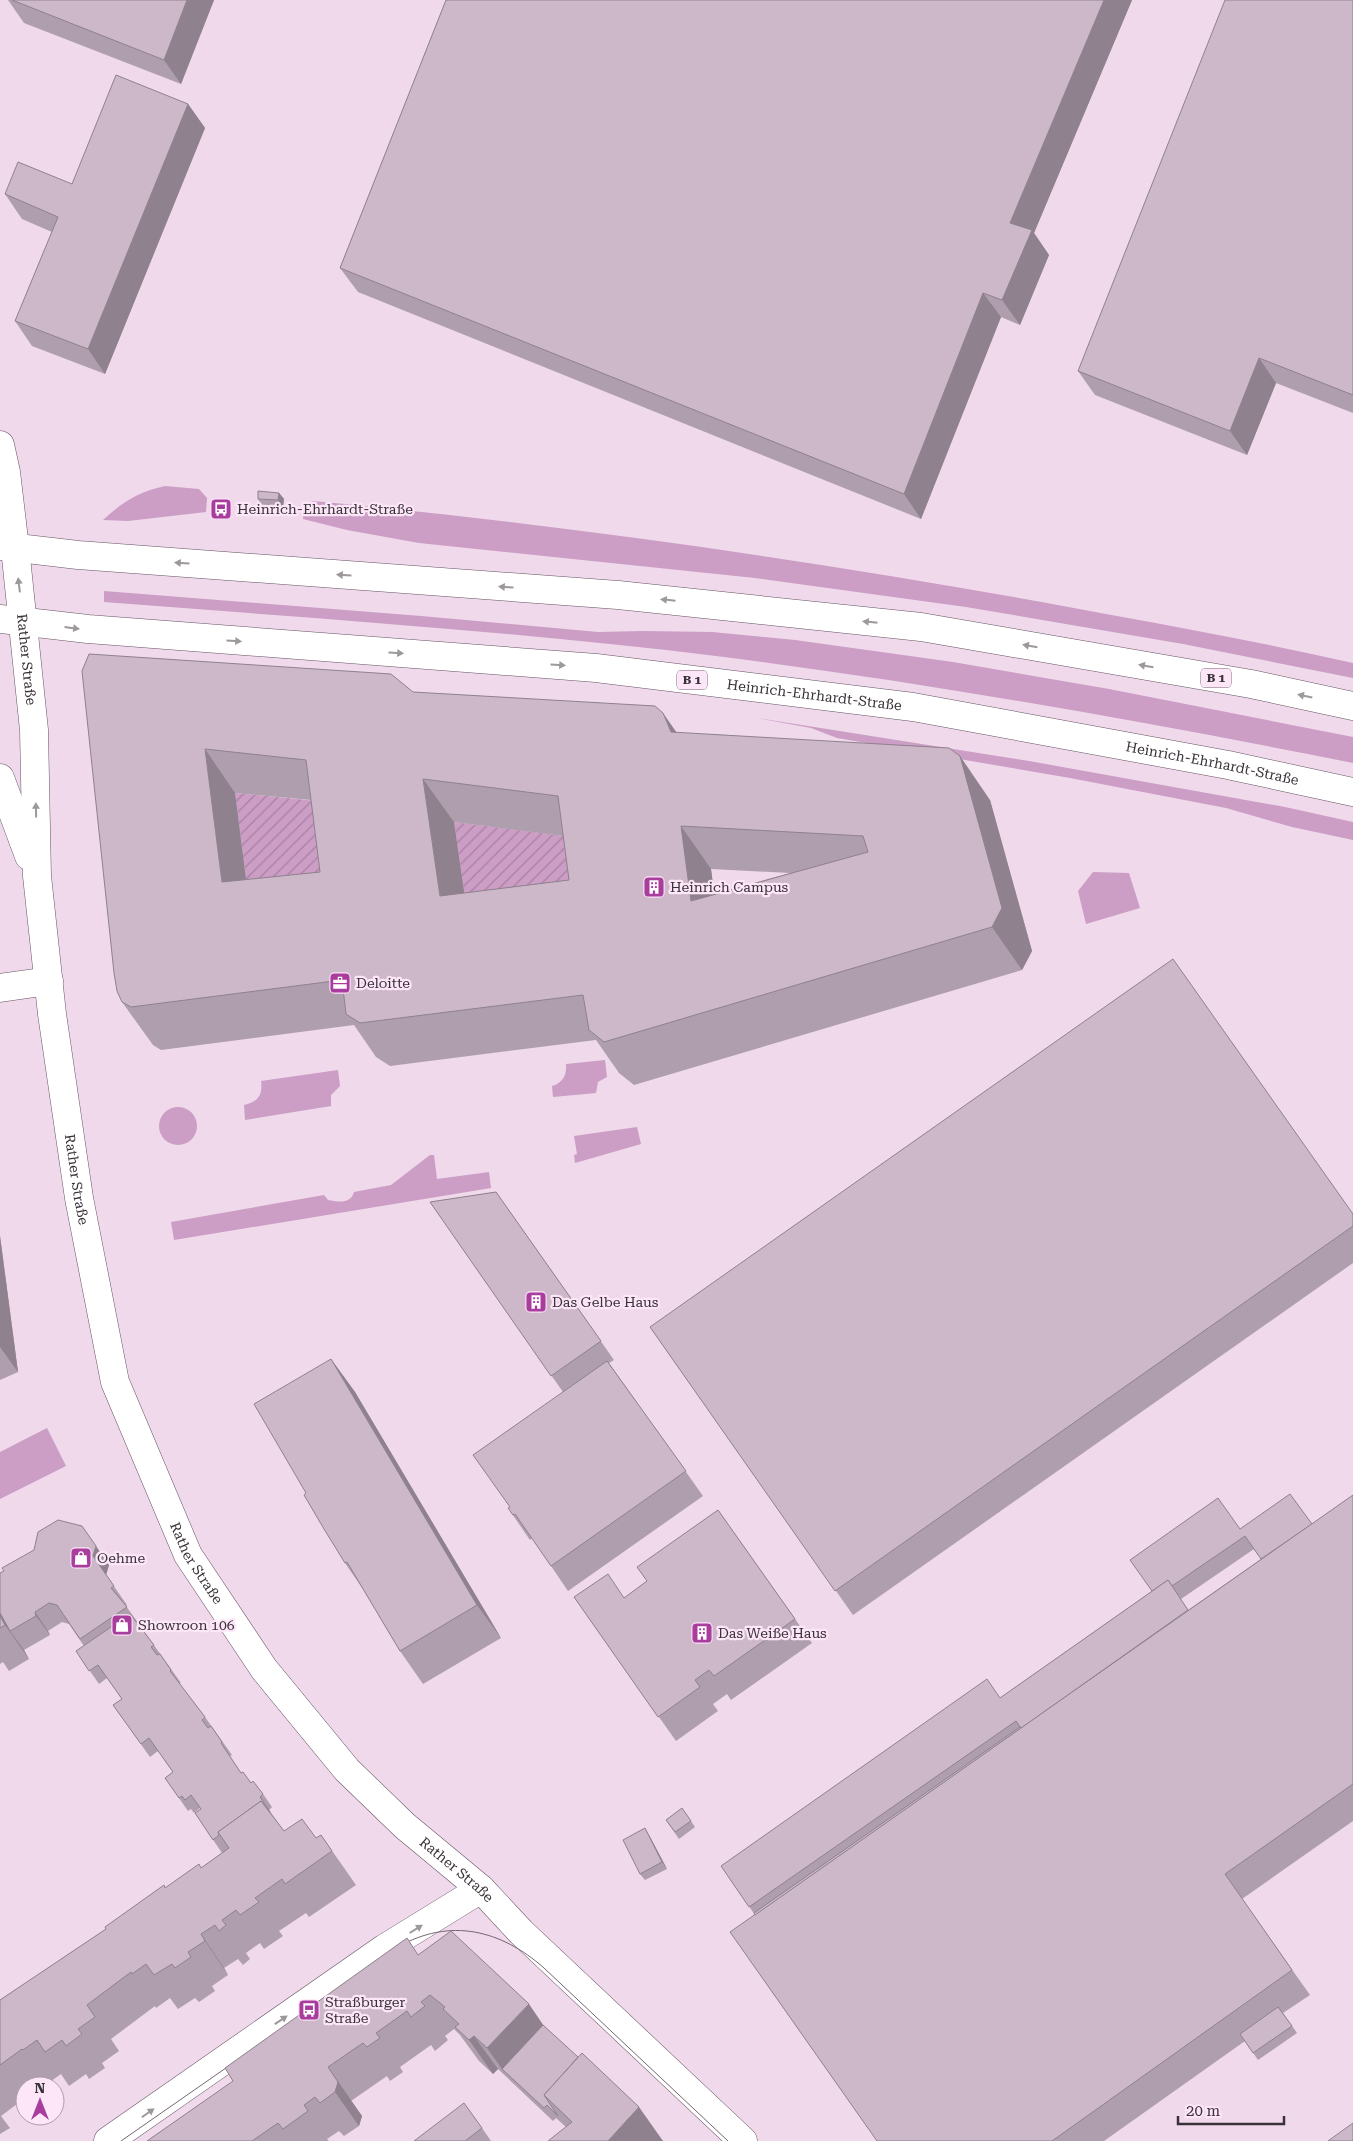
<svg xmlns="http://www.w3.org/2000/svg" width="1353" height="2141" font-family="'Roboto Serif',serif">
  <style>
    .grass { fill: #cc9dc5 }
    .garden { fill: url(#garden-furrows) }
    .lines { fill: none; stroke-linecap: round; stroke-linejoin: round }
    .street-casing { stroke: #655362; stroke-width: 29 }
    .secondary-casing { stroke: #655362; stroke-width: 29 }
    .primary-casing { stroke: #655362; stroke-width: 29 }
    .street { stroke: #fff; stroke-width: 28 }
    .secondary { stroke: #fff; stroke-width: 28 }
    .primary { stroke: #fff; stroke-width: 28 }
    .tram { stroke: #736772; stroke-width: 1 }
    .wall { fill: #af9ead; fill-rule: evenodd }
    .shaded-wall { fill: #8f818d }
    .building { fill: #ccb8c9; stroke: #8f818d; fill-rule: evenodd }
    .oneway { fill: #9c989c }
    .labels { text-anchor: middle; stroke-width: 4.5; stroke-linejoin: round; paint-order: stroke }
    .shield { fill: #fce6f8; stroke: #746872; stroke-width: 1 }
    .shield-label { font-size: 12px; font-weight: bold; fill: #3a3239 }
    .poi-label { font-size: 14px; fill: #3a3239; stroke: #fce6f8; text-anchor: start }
    .street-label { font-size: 14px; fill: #3a3239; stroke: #fce6f8 }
  </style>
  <defs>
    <pattern id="garden-furrows" width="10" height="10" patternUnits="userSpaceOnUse" patternTransform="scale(1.25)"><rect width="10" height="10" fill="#cc9dc5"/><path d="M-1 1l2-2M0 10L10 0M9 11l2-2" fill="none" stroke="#a781a1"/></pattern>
  </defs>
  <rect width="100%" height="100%" fill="#efd9eb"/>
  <g class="grass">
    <path d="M165 486 199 489 207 498 206 512 128 521 103 520C124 501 138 492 165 486Z"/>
    <path d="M313 501C559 524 803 559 1047 603 1149 622 1252 640 1353 663V678L1183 644 966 607 755 578 419 543 347 530 303 519C303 510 303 505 313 501Z"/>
    <path d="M104 591 421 616 598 632 643 631 712 632 795 640 953 662 1109 689 1353 737V763C1142 721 930 683 716 656 513 631 308 618 104 602Z"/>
    <polygon points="757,718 1029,761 1285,807 1353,822 1353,840 1292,827 1226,808 1070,778 837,738 811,728"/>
    <polygon points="1093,872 1129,873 1140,908 1086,924 1078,891"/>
    <path d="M605 1060 607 1077 598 1082 596 1093 553 1097 552 1086C563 1083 567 1075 566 1064Z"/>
    <path d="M338 1070 340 1086 331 1095V1106L245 1120 244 1105C258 1102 263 1095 261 1081Z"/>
    <circle cx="178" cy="1126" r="19"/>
    <polygon points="637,1127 641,1144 575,1163 574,1155 577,1154 574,1136"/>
    <path d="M430 1155H434L437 1179 489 1172 491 1188 174 1240 171 1222 324 1195 328 1200C338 1202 351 1204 354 1192L391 1185Z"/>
    <polygon points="47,1428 66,1466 0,1499 0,1452"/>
  </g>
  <g class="garden">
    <polygon points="235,793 337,803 350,915 252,926"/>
    <polygon points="454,822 588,839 599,923 471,939"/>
  </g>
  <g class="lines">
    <g class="street-casing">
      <g id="street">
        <polyline points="0,445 6,472 15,548"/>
        <polyline points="0,988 49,981"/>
        <polyline points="108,2141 385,1948 481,1889"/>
      </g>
    </g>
    <g class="secondary-casing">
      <g id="secondary">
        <path id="s1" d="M15 548 34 730 37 876 52 1014 79 1198 115 1382 188 1555 264 1669 347 1770 405 1826 481 1889 521 1932 743 2141"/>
        <polyline points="0,778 29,856"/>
      </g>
    </g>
    <g class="primary-casing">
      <g id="primary">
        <polyline points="0,546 78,555 618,595 921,627 1251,684 1353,706"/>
        <path id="s2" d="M0 619 88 629 596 668 913 707 1228 765 1353 792"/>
      </g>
    </g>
    <use href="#street" class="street"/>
    <use href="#secondary" class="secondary"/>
    <use href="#primary" class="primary"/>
    <g class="tram">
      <path d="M398 1947C450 1917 501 1930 544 1968L728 2141"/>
      <polyline points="121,2141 236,2061"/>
    </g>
  </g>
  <g class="wall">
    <polygon points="8,0 214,0 181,84 24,23"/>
    <polygon points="446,0 1132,0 1034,233 1049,255 1020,325 1001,317 921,519 358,292 340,268"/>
    <polygon points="1353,0 1353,413 1276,383 1247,455 1095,395 1078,371"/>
    <polygon points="188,104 205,128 105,374 32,346 15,321 52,232 22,219 5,194 72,184"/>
    <polygon points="279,493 284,499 283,507 262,505 258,499"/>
    <path d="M82 671 413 692 676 732 990 800 1032 951 1022 970 634 1085 619 1073 596 1040 390 1066 376 1057 354 1025 161 1050 153 1045 122 1002ZM235 793 311 800 320 872 246 880ZM454 822 563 836 569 880 464 893ZM711 869 790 873 714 894Z"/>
    <polygon points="496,1192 614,1360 609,1363 703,1496 568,1591 532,1538 530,1540 508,1508 510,1507 563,1392 430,1202"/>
    <polygon points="1353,1214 1353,1263 853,1615 650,1327"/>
    <polygon points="0,1236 18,1372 0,1380"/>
    <polygon points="331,1359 355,1392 501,1638 423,1684 400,1651 365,1592 345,1563 306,1493"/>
    <path d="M1353 1495V1821L1242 1899 1310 1995 1283 2013 1297 2033 1258 2060 1245 2041 1104 2141H877L755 1915 721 1866 1000 1698 1240 1529 1312 1524ZM1254 1549 1261 1559 1188 1610 1181 1599Z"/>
    <polygon points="718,1510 812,1643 731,1700 727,1694 713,1704 718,1711 676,1741 574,1597 624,1598 647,1581"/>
    <polygon points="109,1565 106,1575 127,1605 126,1606 181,1683 179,1683 205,1717 232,1755 230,1756 241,1773 263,1794 272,1807 269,1810 284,1831 316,1838 321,1835 356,1885 309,1917 306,1913 279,1931 283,1936 264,1949 260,1943 246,1953 250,1959 243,1965 238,1959 224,1968 228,1975 212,1986 215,1991 199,2002 195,1998 178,2009 170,1998 156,2008 155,2006 111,2039 119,2051 102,2063 105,2068 89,2079 86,2074 69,2086 61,2074 47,2084 45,2083 41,2086 25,2086 25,2098 1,2116 10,2128 0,2134 0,2000 106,1929 166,1888 201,1868 222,1853 195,1813 201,1809 200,1808 194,1813 191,1809 188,1811 165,1778 173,1772 158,1751 150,1757 113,1705 122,1699 107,1678 99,1684 76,1651 84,1646 69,1624 62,1622 48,1631 50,1635 24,1650 29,1659 9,1671 3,1662 0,1664 0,1573"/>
    <polygon points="682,1808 695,1827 679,1839 666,1820"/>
    <polygon points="649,1835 667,1869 645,1880 640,1874"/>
    <polygon points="419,1955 543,2025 663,2141 566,2127 556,2118 553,2121 498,2069 493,2074 479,2061 460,2035 454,2029 445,2036 448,2040 435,2051 431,2045 400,2067 403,2072 390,2081 387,2076 351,2101 362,2116 359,2126 344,2136 339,2131 327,2139 329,2141 147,2141"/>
    <polygon points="482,2128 491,2141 414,2141"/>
  </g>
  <g class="shaded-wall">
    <polygon points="187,0 214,0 181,84 164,60"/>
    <polygon points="1104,0 1132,0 1034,233 1049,255 1020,325 1002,300 1010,223"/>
    <polygon points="188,104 205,128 105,374 88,349"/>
    <polygon points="983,293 1001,317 921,519 904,494"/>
    <polygon points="1259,358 1276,383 1247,455 1230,431"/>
    <polygon points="279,493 284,499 283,507 278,500"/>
    <polygon points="663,713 693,756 671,732"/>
    <polygon points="205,749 235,793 252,926 222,882"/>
    <polygon points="960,756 990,800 1032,951 1022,970 992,927"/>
    <polygon points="423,779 454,822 471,939 440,896"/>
    <polygon points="681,826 711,869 721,944 691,901"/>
    <polygon points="0,1236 18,1372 0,1347"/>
    <polygon points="331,1359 355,1392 501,1638 477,1605"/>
    <polygon points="96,1546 109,1565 106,1575 93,1556"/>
    <polygon points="0,1608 10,1631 24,1650 29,1659 5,1625 0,1616"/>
    <polygon points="35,1612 48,1631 50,1635 36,1616"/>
    <polygon points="645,1828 649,1835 667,1869 662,1862"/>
    <polygon points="201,1934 224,1968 228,1975 205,1941"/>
    <polygon points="529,2004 552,2038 502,2069 487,2048"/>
    <polygon points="474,2036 498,2069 493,2074 469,2040"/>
    <polygon points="328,2067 362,2116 359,2126 335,2092"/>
    <polygon points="639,2107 663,2141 608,2141"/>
  </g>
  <g class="building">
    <polygon points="12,0 187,0 164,60"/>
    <polygon points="446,0 1104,0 1010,223 1032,230 1002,300 983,293 904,494 340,268"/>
    <polygon points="1225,0 1353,0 1353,395 1259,358 1230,431 1078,371"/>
    <polygon points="116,75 188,104 88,349 15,321 58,217 5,194 18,162 72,184"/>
    <polygon points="258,491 279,493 278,500 258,499"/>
    <path d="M89 654 391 674 413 692 655 706 663 713 671 732 949 748 960 756 1002 908 992 927 604 1042 589 1030 583 995 360 1023 346 1014 342 980 131 1007 122 1002 117 991 114 973 82 671ZM205 749 306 760 320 872 222 882ZM423 779 558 796 569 880 440 896ZM681 826 863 836 868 852 691 901Z"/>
    <polygon points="1173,959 1353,1214 1353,1226 835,1591 650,1327"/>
    <polygon points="496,1192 601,1341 551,1376 430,1202"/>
    <polygon points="331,1359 477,1605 400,1651 347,1562 345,1563 324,1529 304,1495 306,1493 254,1404"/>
    <polygon points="607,1361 686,1471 551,1566 515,1514 513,1515 508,1508 510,1507 473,1455"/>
    <polygon points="1290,1494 1312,1524 1261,1559 1245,1536 1172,1586 1168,1580 1152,1591 1130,1560 1218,1498 1240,1529"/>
    <polygon points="1353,1495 1353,1784 1225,1874 1292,1970 1052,2141 877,2141 730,1932"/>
    <polygon points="718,1510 795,1619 714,1676 709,1670 695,1680 700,1687 658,1717 574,1597 608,1574 624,1598 647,1581 637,1567"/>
    <polygon points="58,1520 82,1526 96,1546 93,1556 114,1586 111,1588 127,1607 80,1639 57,1605 49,1603 35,1612 36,1616 10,1631 0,1613 0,1573 4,1571 2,1568 34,1550 38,1532"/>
    <polygon points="1168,1580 1188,1610 1021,1728 1016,1721 749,1907 721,1866 987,1679 1000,1698"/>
    <polygon points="130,1614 154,1645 151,1647 157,1655 160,1654 171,1670 170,1671 205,1717 202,1720 208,1728 211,1726 222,1742 221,1743 241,1773 243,1772 251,1783 253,1781 263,1794 260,1797 270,1812 261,1801 218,1832 219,1835 213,1840 195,1813 201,1809 191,1795 185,1800 182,1796 179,1798 165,1778 173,1772 149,1738 141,1744 113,1705 122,1699 98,1665 89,1671 76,1651"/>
    <polygon points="0,1616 5,1625 0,1628"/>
    <polygon points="1020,1727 1021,1728 755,1915 754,1913"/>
    <polygon points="261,1801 284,1831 302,1819 316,1838 321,1835 332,1851 285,1884 282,1879 255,1898 259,1902 240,1915 236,1910 222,1920 226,1925 219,1931 215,1925 201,1934 205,1941 188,1952 191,1957 175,1968 172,1964 154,1975 146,1964 132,1974 131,1972 87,2005 95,2017 78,2029 82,2034 66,2046 62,2040 45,2052 37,2040 23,2050 22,2049 0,2065 0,2000 106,1929 105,1927 164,1885 165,1888 199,1864 201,1868 229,1848 218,1832"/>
    <polygon points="682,1808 691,1821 675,1832 666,1820"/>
    <polygon points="645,1828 662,1862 640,1874 623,1840"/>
    <polygon points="451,1931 529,2004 487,2048 474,2036 469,2040 455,2027 459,2024 443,2009 445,2007 430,1995 421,2002 425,2006 411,2017 407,2011 376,2033 380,2038 367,2047 363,2043 328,2067 338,2082 335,2092 320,2103 315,2097 304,2105 308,2111 283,2129 278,2123 252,2141 147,2141 233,2081 225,2068 407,1938 418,1955"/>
    <polygon points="1278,2007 1292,2026 1253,2053 1240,2034"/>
    <polygon points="543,2025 578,2057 544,2095 558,2116 547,2105 544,2108 502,2069"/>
    <polygon points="582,2053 639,2107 608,2141 548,2141 572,2122 544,2095"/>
    <polygon points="464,2103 482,2128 465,2141 414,2141"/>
    <polygon points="1353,2123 1353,2141 1328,2141"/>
  </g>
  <defs><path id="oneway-solid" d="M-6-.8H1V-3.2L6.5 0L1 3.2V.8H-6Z" transform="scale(1.25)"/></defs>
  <g class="oneway">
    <use href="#oneway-solid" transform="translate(182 563) rotate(-176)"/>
    <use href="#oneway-solid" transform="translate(344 575) rotate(-176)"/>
    <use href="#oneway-solid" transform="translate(19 585) rotate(-97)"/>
    <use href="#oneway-solid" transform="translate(506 587) rotate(-176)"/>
    <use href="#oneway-solid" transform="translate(668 600) rotate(-174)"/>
    <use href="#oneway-solid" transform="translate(870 622) rotate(-174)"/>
    <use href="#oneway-solid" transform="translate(72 628) rotate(7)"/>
    <use href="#oneway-solid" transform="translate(234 641) rotate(4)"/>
    <use href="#oneway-solid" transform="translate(1030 646) rotate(-170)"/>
    <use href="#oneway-solid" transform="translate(396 653) rotate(4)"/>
    <use href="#oneway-solid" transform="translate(558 665) rotate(4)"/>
    <use href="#oneway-solid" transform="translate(1146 666) rotate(-170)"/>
    <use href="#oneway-solid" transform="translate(1305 696) rotate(-168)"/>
    <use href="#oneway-solid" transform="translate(36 810) rotate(-91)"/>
    <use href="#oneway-solid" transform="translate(416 1929) rotate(-32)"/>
    <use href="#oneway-solid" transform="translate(281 2020) rotate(-34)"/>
    <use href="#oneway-solid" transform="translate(148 2113) rotate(-35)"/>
  </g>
  <defs>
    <g id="bus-square" transform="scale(1.125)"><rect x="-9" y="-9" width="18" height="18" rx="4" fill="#a83d9e" stroke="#fce6f8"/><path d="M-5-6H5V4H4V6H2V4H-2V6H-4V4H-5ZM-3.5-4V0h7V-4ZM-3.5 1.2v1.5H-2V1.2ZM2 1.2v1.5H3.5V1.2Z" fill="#fff"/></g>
    <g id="building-square" transform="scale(1.125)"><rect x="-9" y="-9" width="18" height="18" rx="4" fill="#a83d9e" stroke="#fce6f8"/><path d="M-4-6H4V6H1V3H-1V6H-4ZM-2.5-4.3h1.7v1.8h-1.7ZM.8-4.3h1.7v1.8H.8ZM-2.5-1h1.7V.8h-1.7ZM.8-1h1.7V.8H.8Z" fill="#fff"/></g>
    <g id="office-square" transform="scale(1.125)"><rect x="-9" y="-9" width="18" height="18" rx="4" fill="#a83d9e" stroke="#fce6f8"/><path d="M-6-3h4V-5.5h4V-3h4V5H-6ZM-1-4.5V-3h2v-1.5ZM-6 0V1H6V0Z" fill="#fff"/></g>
    <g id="shop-square" transform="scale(1.125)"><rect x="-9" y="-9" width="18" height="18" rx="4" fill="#a83d9e" stroke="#fce6f8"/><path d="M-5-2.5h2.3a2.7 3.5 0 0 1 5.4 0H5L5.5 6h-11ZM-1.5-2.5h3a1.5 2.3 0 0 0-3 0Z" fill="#fff"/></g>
  </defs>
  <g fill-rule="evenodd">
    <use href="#bus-square" x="221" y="509"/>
    <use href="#building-square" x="654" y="887"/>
    <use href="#office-square" x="340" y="983"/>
    <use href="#building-square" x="536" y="1302"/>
    <use href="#shop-square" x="81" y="1558"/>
    <use href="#shop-square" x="122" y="1625"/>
    <use href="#building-square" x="702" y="1633"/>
    <use href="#bus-square" x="309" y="2010"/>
  </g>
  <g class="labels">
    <g class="shield">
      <rect x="1201" y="668.5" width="30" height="19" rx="4"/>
      <rect x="677" y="670.5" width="30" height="19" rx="4"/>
    </g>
    <g class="shield-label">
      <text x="1216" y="682">B 1</text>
      <text x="692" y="684">B 1</text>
    </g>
    <g class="poi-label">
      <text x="237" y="514">Heinrich-Ehrhardt-Straße</text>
      <text x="670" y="892">Heinrich Campus</text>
      <text x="356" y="988">Deloitte</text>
      <text x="552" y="1307">Das Gelbe Haus</text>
      <text x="97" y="1563">Oehme</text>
      <text x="138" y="1630">Showroon 106</text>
      <text x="718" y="1638">Das Weiße Haus</text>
      <text x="325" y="2007">Straßburger<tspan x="325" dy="16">Straße</tspan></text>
    </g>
    <g class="street-label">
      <text dy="5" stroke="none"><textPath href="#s1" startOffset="112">Rather Straße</textPath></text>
      <text dy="5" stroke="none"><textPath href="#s2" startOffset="818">Heinrich-Ehrhardt-Straße</textPath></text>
      <text dy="5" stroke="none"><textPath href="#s2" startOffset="1222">Heinrich-Ehrhardt-Straße</textPath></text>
      <text dy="5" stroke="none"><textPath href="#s1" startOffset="635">Rather Straße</textPath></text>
      <text dy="5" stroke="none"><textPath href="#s1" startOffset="1040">Rather Straße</textPath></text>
      <text dy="5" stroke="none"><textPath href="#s1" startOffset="1445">Rather Straße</textPath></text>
    </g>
  </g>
  <g transform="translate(40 2101)"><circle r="24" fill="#fce6f8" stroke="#ae9eac"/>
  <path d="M0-4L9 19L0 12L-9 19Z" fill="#a83d9e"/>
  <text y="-8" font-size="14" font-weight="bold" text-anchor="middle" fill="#3a3239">N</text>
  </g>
  <path d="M1178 2116v8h106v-8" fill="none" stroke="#3a3239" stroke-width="2.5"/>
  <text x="1186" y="2116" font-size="15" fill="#3a3239" stroke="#fce6f8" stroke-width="4" paint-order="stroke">20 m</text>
</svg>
